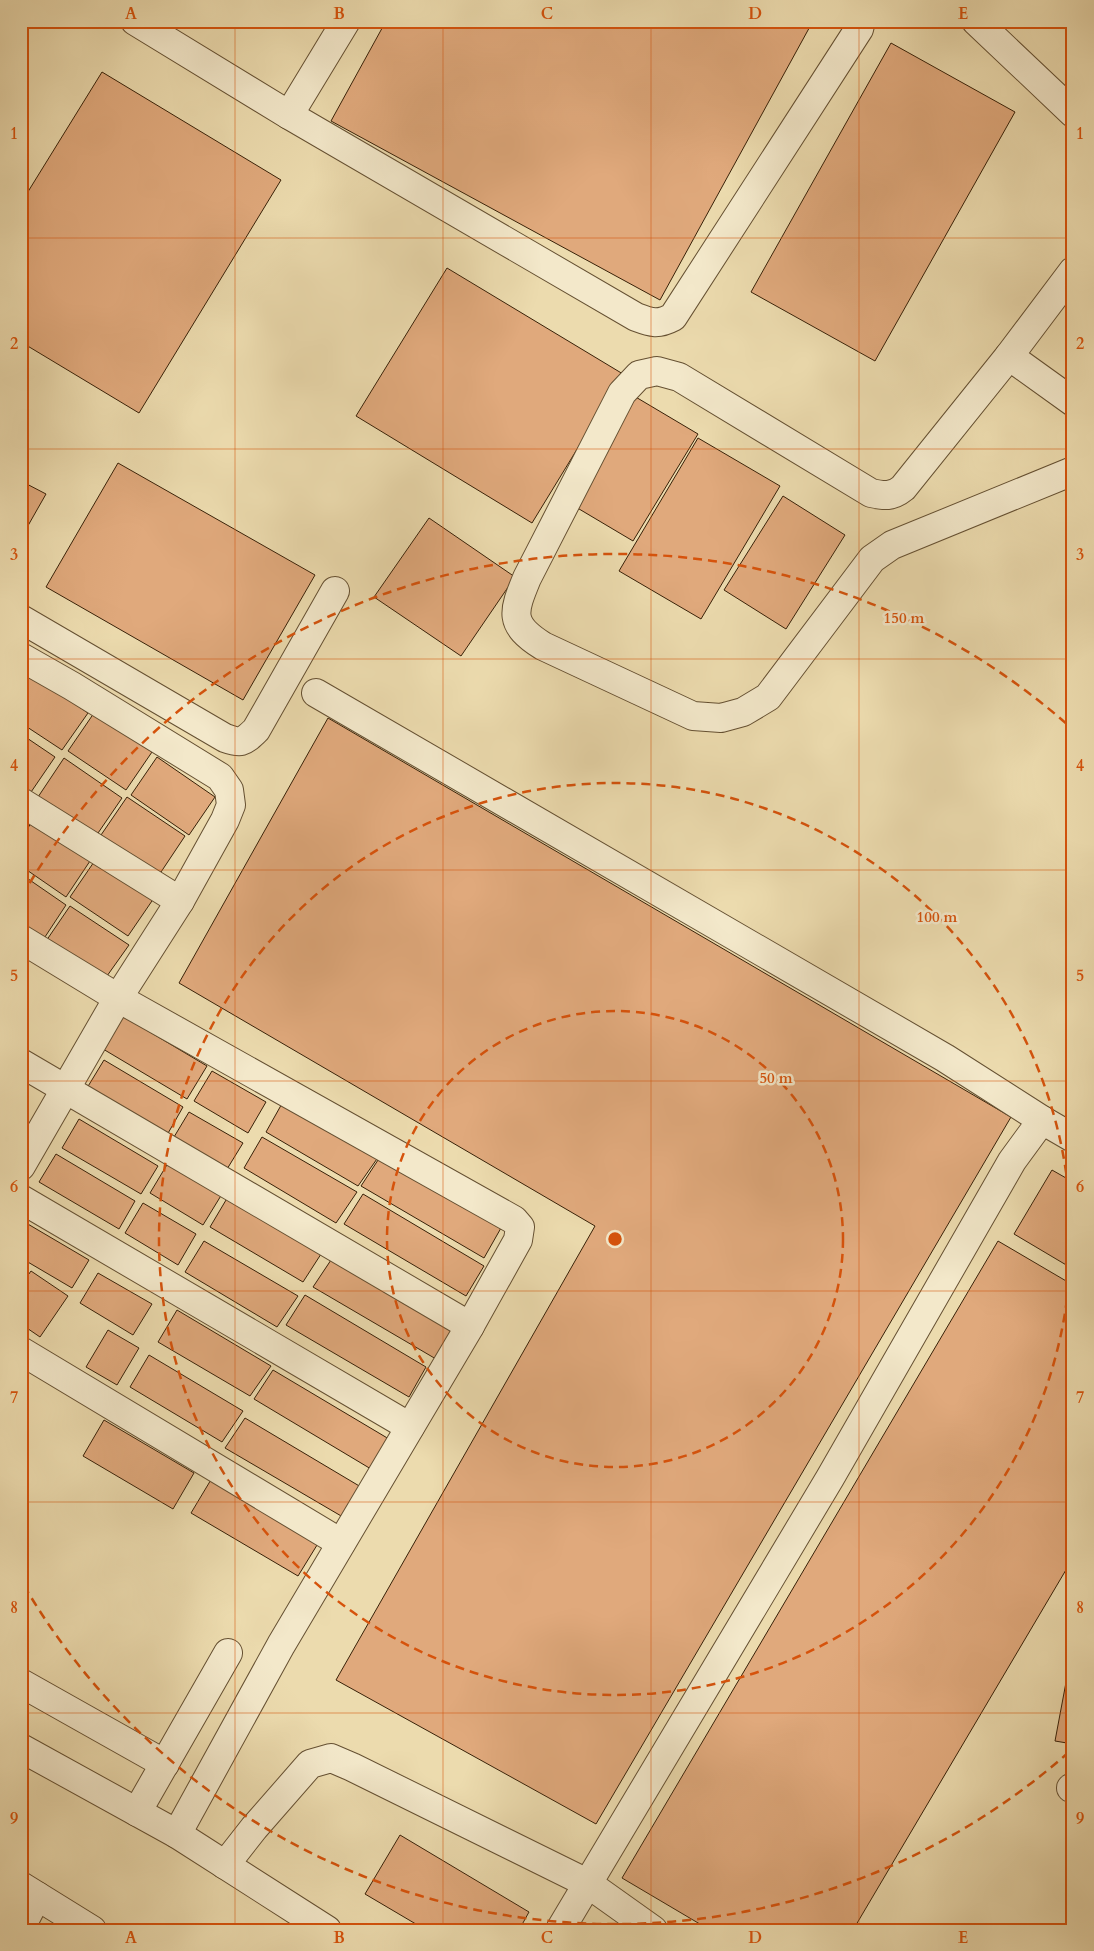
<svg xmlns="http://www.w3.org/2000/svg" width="1094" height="1951" font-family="Cardo,serif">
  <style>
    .building { fill: #e0a97c; stroke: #382108 }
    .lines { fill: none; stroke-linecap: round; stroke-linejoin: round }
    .minor-casing { stroke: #655032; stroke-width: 30 }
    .minor { stroke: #f3e8ca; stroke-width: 28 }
    .grid { fill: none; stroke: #d6530c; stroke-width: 1; stroke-opacity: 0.55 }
    .ring { fill: none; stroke: #d6530c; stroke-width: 2.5; stroke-dasharray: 9 6 }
    .centre { fill: #d6530c; stroke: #f3e8ca; stroke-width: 2.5 }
    .ring-label { font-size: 15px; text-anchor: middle; font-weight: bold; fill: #d6530c; stroke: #f3e8ca; stroke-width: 5; stroke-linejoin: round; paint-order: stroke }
    .neatline { fill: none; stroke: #d6530c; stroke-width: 2 }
    .grid-label { font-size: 16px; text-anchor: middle; font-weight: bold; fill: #d6530c }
  </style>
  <rect width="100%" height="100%" fill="#ecdbae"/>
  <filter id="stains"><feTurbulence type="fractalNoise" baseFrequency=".004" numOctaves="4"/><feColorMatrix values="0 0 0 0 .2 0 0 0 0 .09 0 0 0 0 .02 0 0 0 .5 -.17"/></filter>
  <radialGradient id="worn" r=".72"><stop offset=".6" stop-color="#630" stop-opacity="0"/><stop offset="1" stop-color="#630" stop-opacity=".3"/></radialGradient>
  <g class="building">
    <polygon points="386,21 813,21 660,300 331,121"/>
    <polygon points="891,43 1015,112 875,361 751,292"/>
    <polygon points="102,72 281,180 139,413 21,342 21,203"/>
    <polygon points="21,88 28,92 21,105"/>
    <polygon points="447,268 623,374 532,523 356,416"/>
    <polygon points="634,396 698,434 633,541 569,503"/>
    <polygon points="698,438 780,486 701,619 619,571"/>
    <polygon points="118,463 315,575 243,700 46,587"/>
    <polygon points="21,481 46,494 21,538"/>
    <polygon points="783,496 845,535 786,629 724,590"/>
    <polygon points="429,518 515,577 461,656 374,597"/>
    <polygon points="30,673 88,713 62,750 21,723 21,686"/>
    <polygon points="94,713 152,752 126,790 68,751"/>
    <polygon points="328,718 1011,1117 596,1824 336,1680 595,1226 179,983"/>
    <polygon points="21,734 55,757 29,795 21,790"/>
    <polygon points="157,757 215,797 189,835 131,795"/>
    <polygon points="64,758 122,798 96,836 38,797"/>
    <polygon points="127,797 185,836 159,875 101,835"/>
    <polygon points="21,815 30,821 21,833"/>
    <polygon points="34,819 92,858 66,897 21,866 21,838"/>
    <polygon points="96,859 154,898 128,936 70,897"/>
    <polygon points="21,874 66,905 41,943 21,930"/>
    <polygon points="70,906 129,945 102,983 44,944"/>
    <polygon points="118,1013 207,1066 187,1099 98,1046"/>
    <polygon points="104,1060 183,1107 167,1135 87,1088"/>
    <polygon points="212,1071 266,1102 248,1133 194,1101"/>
    <polygon points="284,1100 379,1156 358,1186 266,1132"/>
    <polygon points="189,1112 243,1143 224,1174 171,1142"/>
    <polygon points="79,1119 158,1166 141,1194 62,1148"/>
    <polygon points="262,1137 357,1192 336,1223 244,1168"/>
    <polygon points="56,1154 135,1201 119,1229 39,1182"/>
    <polygon points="380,1157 501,1228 484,1258 361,1186"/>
    <polygon points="168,1163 222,1194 203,1225 150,1193"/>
    <polygon points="1052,1170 1073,1182 1073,1269 1014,1234"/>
    <polygon points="363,1194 484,1266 466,1296 344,1224"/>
    <polygon points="229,1195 323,1251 303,1282 210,1227"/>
    <polygon points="143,1203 196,1234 178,1265 125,1233"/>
    <polygon points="21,1220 89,1260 72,1288 21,1258"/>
    <polygon points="204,1241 298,1296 277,1327 185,1272"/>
    <polygon points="998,1241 1073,1285 1073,1558 853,1930 710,1930 622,1878"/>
    <polygon points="333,1257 454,1329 436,1359 313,1287"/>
    <polygon points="31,1271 68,1296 40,1337 21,1324 21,1285"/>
    <polygon points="98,1273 152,1304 133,1335 80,1303"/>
    <polygon points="305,1295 426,1367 409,1397 286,1325"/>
    <polygon points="177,1310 271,1366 250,1396 158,1342"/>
    <polygon points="108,1330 139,1348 117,1385 86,1367"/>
    <polygon points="149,1355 243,1411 222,1442 130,1387"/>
    <polygon points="273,1370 394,1442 376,1472 254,1399"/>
    <polygon points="245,1418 366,1490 348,1520 225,1448"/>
    <polygon points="104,1420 194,1473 173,1509 83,1456"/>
    <polygon points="215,1473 322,1537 298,1576 191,1513"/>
    <polygon points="1073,1645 1073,1744 1055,1741"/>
    <polygon points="400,1835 529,1912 519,1930 426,1930 365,1894"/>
    <polygon points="1073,1912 1073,1930 1063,1930"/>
  </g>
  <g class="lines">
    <g class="minor-casing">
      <g id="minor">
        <polyline points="135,21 289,115 346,21"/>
        <polyline points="976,21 1073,113"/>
        <path d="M289 115 636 317C652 323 658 325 673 317L859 29 861 21"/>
        <path d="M1073 271 1009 356 903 488C892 497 884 496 871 493L679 377 657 371 639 375 622 393 527 578C513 612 508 624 543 646L693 716 721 718 743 712 768 697 872 559 892 545 1073 471"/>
        <polyline points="1009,356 1073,402"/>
        <path d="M21 619 225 738C242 744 243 742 256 730L335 591"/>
        <polyline points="21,657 72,686 220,777 229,790 231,805 225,820 180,901 118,998 21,1166"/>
        <polyline points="316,693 945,1058 1042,1120 1012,1161 830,1478 560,1930"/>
        <polyline points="21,802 180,901"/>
        <polyline points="21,939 118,998 514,1220 520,1227 518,1240 470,1326 281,1645 177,1834"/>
        <polyline points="21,1063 470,1326"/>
        <polyline points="1042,1120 1073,1138"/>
        <polyline points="21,1199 410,1427"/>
        <polyline points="21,1351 341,1543"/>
        <polyline points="21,1683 165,1764"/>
        <polyline points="21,1748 177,1834 327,1930"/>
        <polyline points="1071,1788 1073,1788"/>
        <polyline points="137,1812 228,1653"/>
        <polyline points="225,1865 254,1828 310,1764 331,1758 352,1767 587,1883 653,1930"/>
        <polyline points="21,1886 92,1930"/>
        <polyline points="21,1927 37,1896"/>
      </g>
    </g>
    <use href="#minor" class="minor"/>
  </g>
  <path class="grid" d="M235 21V1930M443 21V1930M651 21V1930M859 21V1930M21 238H1073M21 449H1073M21 659H1073M21 870H1073M21 1081H1073M21 1291H1073M21 1502H1073M21 1713H1073"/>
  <g class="ring">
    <circle cx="615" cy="1239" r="228"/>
    <circle cx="615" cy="1239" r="456"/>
    <path d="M1069 1752A685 685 0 0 1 22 1582M22 896A685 685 0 0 1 1069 726"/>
  </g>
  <circle cx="615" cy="1239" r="8" class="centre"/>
  <g class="ring-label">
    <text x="904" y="623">150 m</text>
    <text x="937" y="922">100 m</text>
    <text x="776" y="1083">50 m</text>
  </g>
  <rect width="1094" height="1951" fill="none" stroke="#ecdbae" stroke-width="55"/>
  <rect x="28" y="28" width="1038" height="1896" class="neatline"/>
  <g class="grid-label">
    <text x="131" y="19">A</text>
    <text x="339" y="19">B</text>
    <text x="547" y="19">C</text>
    <text x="755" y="19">D</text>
    <text x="963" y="19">E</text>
    <text x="14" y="139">1</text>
    <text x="1080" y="139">1</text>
    <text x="14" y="349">2</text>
    <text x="1080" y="349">2</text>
    <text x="14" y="560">3</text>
    <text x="1080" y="560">3</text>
    <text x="14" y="771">4</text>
    <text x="1080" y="771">4</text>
    <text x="14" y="981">5</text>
    <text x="1080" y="981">5</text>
    <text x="14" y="1192">6</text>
    <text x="1080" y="1192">6</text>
    <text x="14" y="1403">7</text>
    <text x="1080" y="1403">7</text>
    <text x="14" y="1613">8</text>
    <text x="1080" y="1613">8</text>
    <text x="14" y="1824">9</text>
    <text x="1080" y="1824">9</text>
    <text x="131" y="1943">A</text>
    <text x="339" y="1943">B</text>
    <text x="547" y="1943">C</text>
    <text x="755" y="1943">D</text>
    <text x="963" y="1943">E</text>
  </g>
  <rect width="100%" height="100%" filter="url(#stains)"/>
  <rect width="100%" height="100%" fill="url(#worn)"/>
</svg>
